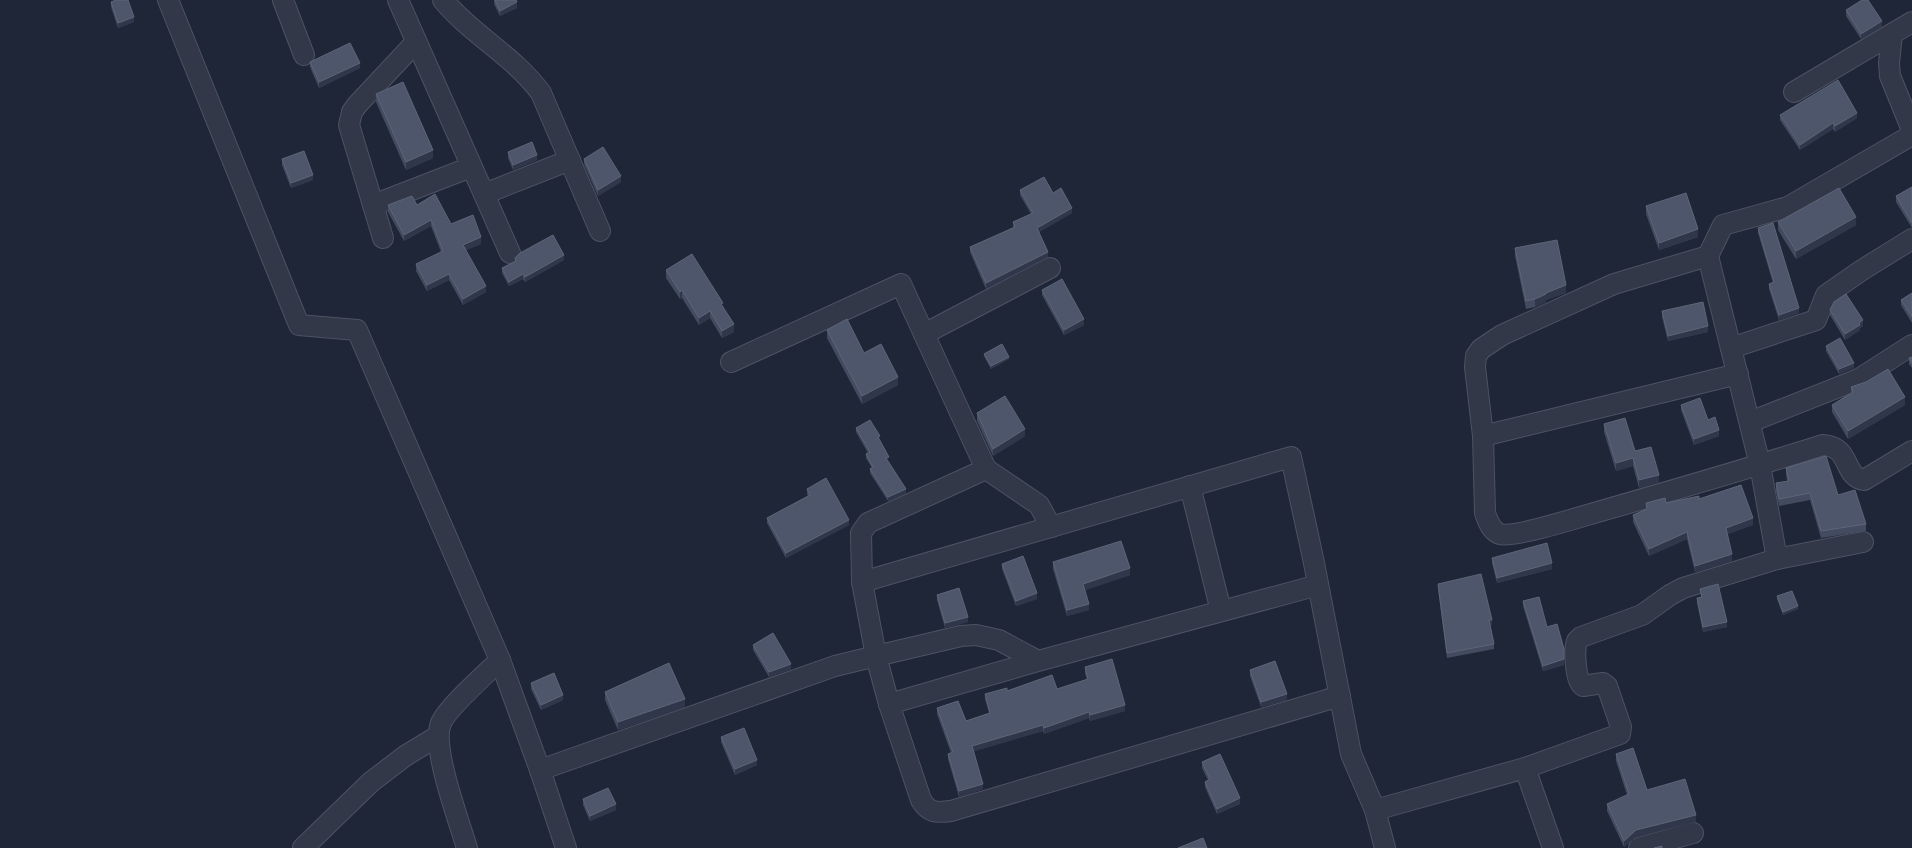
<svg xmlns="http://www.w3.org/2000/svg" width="1912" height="848" font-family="'DM Sans',sans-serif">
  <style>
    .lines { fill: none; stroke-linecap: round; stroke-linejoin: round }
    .minor-casing { stroke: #4d5363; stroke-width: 22 }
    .minor { stroke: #323848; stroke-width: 20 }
    .wall { fill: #434b60 }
    .shaded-wall { fill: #30374b }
    .building { fill: #4e566b; stroke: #5d6579 }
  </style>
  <rect width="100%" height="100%" fill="#1f2637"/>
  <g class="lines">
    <g class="minor-casing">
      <g id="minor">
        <path d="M168 0 299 325 357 330 500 660C486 674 448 707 441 723 431 747 459 821 467 848"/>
        <polyline points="283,0 304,55"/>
        <polyline points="398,0 510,253"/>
        <path d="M443 0C472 35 514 56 541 93L600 231"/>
        <polyline points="1892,34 1889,63 1890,76 1912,130"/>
        <polyline points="1794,92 1912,22"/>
        <polyline points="484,194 570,160"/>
        <polyline points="373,205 471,167"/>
        <polyline points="383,238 349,125 352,112 357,105 416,42"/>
        <polyline points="1708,256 1723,225 1788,207 1912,135"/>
        <polyline points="924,334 1050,268"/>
        <polyline points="1731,348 1816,320 1826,295 1862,270 1912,239"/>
        <polyline points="731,362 901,284 986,469 1039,505 1051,527"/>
        <polyline points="1750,422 1859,379 1912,345"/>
        <polyline points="1483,436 1738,374"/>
        <polyline points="1190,486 1221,611"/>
        <path d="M1777 559 1760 465 1708 256 1614 284 1502 335 1481 349 1476 356 1475 367 1483 436 1485 513C1488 521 1491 531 1500 534 1513 538 1577 518 1594 513 1671 491 1747 469 1823 445 1852 447 1842 476 1864 480L1912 451"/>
        <polyline points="862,582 861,533 868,523 986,469"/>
        <polyline points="500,660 540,770 566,848"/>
        <polyline points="1038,661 999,640 976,635 961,636 876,656 889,704 1038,661 1318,585"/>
        <path d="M889 704 921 800C929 813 936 813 951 811L1340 696"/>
        <polyline points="1525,768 1553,848"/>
        <path d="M540 770 835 666 876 656 862 582 1291 457 1313 558 1351 754 1375 810 1525 768 1620 734 1621 727 1607 686 1603 683 1583 686C1575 681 1574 649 1577 641L1581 637 1642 615 1670 595 1683 588 1777 559 1863 542"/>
        <polyline points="1375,810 1385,848"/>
        <polyline points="303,848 371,782 405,756 438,736"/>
        <polyline points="1639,848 1693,833"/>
      </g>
    </g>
    <use href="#minor" class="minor"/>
  </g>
  <g class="wall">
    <polygon points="494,0 495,0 517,8 500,16 494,4"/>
    <polygon points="111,2 134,22 118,28 111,7"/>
    <polygon points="1846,10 1882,27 1861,39 1846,16"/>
    <polygon points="310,62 360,68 319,88 310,67"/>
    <polygon points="376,94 433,158 406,170 376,102"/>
    <polygon points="1780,115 1857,118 1835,132 1833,129 1800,150 1780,120"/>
    <polygon points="508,152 537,160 513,170 508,158"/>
    <polygon points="282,159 313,180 291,188 282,165"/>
    <polygon points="584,159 621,182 598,196 584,164"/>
    <polygon points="1912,187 1912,228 1896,202 1896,196"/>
    <polygon points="1020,190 1053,193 1072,213 1039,232 1048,257 986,289 970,252 970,247 1013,228 1013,222 1031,214 1020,195"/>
    <polygon points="388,205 417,205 451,224 481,244 466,250 486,292 463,305 449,280 427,291 416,271 416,264 441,252 431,226 404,241 388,212"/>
    <polygon points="1646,206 1698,237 1659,250 1646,214"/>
    <polygon points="1778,222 1856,225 1796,259 1778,230"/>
    <polygon points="1758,228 1799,313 1779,320 1769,289 1769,284 1773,283 1758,233"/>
    <polygon points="1515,248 1566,293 1546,300 1546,302 1535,307 1526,309 1515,256"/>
    <polygon points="515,258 564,260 525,282 523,279 509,286 502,273 502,268 515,262"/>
    <polygon points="666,270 723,306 734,332 722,338 710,318 699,325 682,298 680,299 666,278"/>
    <polygon points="1042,290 1084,325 1064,335 1042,295"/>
    <polygon points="1912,293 1912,323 1901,305 1901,300"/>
    <polygon points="1830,310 1863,326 1860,328 1860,330 1845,340 1830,315"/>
    <polygon points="1662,311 1708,332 1668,341 1662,317"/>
    <polygon points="827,330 864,353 898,385 862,404 827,338"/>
    <polygon points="1826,346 1854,368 1839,374 1826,351"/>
    <polygon points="984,354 1009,359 991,369 984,356"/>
    <polygon points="1912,357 1912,368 1909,364 1909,358"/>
    <polygon points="1851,387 1905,405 1848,439 1832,412 1832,405 1851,393"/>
    <polygon points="1681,405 1708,420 1719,436 1694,445 1681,410"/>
    <polygon points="977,413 1025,436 993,456 977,421"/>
    <polygon points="1604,424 1659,482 1639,488 1633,466 1616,471 1604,432"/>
    <polygon points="856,428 880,440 888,461 906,493 888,501 870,473 870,469 872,468 866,458 866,454 868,453 856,432"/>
    <polygon points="1786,468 1838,495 1866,524 1866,531 1821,538 1810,500 1779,506 1776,491 1776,483 1787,481 1786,475"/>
    <polygon points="807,489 849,525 786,558 767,523 767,518 808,496 807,494"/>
    <polygon points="1699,499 1753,525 1727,534 1732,561 1695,572 1687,539 1649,556 1633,522 1633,515 1646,510 1646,503 1666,503"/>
    <polygon points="1492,558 1552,569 1497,583 1492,563"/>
    <polygon points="1053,562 1130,575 1085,590 1089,610 1067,616 1053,569"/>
    <polygon points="1002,564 1037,599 1016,606 1002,569"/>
    <polygon points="1438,584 1492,625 1490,625 1494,644 1494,649 1447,658 1438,589"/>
    <polygon points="1700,589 1727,627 1703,632 1697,603 1697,598 1701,597"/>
    <polygon points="937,595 968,622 945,628 937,600"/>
    <polygon points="1777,596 1798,609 1783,615 1777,599"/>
    <polygon points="1523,601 1547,627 1564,665 1543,671 1523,606"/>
    <polygon points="753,645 791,669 769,677 753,650"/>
    <polygon points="1085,667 1125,711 1090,721 1089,718 1044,734 1043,731 974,751 983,789 959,797 948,759 948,754 951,753 937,714 937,708 966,721 989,713 985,699 985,694 1007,691 1057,689 1087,680 1085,673"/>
    <polygon points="1250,670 1287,700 1261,707 1250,676"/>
    <polygon points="531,683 563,700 541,710 531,689"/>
    <polygon points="605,692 685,707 618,730 605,700"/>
    <polygon points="721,737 757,765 735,775 721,742"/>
    <polygon points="1616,754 1647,790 1696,822 1636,837 1624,847 1607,811 1607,804 1627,795 1616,761"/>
    <polygon points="1202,762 1240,804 1217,814 1205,787 1205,782 1208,780 1202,768"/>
    <polygon points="583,799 616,810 590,821 583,805"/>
  </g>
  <g class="shaded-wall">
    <polygon points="517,2 517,8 500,16 500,11"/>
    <polygon points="134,17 134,22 118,28 118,23"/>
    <polygon points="1882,21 1882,27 1861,39 1861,34"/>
    <polygon points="360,63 360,68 319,88 319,82"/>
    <polygon points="1857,113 1857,118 1835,132 1835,126"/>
    <polygon points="1833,123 1833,129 1800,150 1800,145"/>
    <polygon points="433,150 433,158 406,170 406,162"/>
    <polygon points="537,155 537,160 513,170 513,165"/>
    <polygon points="313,175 313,180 291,188 291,183"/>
    <polygon points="621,176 621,182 598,196 598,190"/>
    <polygon points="1072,208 1072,213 1037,233 1037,228"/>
    <polygon points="1856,217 1856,225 1796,259 1796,251"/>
    <polygon points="431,220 431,226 404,241 404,235"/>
    <polygon points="1698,229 1698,237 1659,250 1659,243"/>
    <polygon points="481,237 481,244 463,251 463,245"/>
    <polygon points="1048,252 1048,257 986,289 986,283"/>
    <polygon points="564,255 564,260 525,282 525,277"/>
    <polygon points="449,274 449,280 427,291 427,285"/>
    <polygon points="523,274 523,279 509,286 509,282"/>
    <polygon points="1566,285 1566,293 1546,300 1546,302 1535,307 1535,299 1546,293"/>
    <polygon points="486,286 486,292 463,305 463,299"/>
    <polygon points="682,290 682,298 680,299 680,292"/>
    <polygon points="1799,308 1799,313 1779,320 1779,315"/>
    <polygon points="710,311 710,318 699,325 699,318"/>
    <polygon points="1084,319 1084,325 1064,335 1064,330"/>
    <polygon points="1863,320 1863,326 1860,328 1860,330 1845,340 1845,334 1859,323"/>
    <polygon points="734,324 734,332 722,338 722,331"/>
    <polygon points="1708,326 1708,332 1668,341 1668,336"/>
    <polygon points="1009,357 1009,359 991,369 991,366"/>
    <polygon points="1854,363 1854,368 1839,374 1839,369"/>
    <polygon points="898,377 898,385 862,404 862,396"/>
    <polygon points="1905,397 1905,405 1848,439 1848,431"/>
    <polygon points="1025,429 1025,436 993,456 993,449"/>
    <polygon points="1719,430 1719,436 1694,445 1694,439"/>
    <polygon points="1633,458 1633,466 1616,471 1616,463"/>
    <polygon points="1659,475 1659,482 1639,488 1639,480"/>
    <polygon points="906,489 906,493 888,501 888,497"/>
    <polygon points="1753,518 1753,525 1726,535 1726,528"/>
    <polygon points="849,520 849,525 786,558 786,553"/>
    <polygon points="1687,532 1687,539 1649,556 1649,549"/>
    <polygon points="1732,554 1732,561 1695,572 1695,566"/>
    <polygon points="1552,563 1552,569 1497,583 1497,578"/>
    <polygon points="1130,568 1130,575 1083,591 1083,584"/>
    <polygon points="1037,593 1037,599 1016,606 1016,601"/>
    <polygon points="1089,604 1089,610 1067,616 1067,610"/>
    <polygon points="1798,606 1798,609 1783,615 1783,612"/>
    <polygon points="968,617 968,622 945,628 945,623"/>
    <rect x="1489" y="620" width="3" height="5"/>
    <polygon points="1727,622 1727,627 1703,632 1703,627"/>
    <polygon points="1564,659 1564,665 1543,671 1543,666"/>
    <polygon points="791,664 791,669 769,677 769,672"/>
    <polygon points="1287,694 1287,700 1261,707 1261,702"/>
    <polygon points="563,695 563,700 541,710 541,705"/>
    <polygon points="685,699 685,707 618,730 618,722"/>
    <polygon points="1125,705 1125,711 1090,721 1090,715"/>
    <polygon points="1089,712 1089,718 1044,734 1044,728"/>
    <polygon points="1043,725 1043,731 972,752 972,746"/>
    <polygon points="757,760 757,765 735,775 735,769"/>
    <polygon points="983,784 983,789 959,797 959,791"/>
    <polygon points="1240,798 1240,804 1217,814 1217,809"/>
    <polygon points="616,804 616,810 590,821 590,816"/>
    <polygon points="1696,815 1696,822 1636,837 1624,847 1624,841 1636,830"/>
  </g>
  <g class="building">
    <polygon points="116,0 128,0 134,17 118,23 111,2"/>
    <polygon points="495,0 516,0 517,2 500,11"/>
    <polygon points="1862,0 1868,0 1882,21 1861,34 1846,10"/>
    <polygon points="350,43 360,63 319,82 310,62"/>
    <polygon points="1838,80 1857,113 1835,126 1833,123 1800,145 1780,115"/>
    <polygon points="403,82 433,150 406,162 376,94"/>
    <polygon points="532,142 537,155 513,165 508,152"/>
    <polygon points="603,147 621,176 598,190 584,159"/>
    <polygon points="304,151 313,175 291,183 282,159"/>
    <polygon points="1044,177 1053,193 1061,188 1072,208 1037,228 1048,252 986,283 970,247 1015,227 1013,222 1033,213 1020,190"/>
    <polygon points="1912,187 1912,223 1896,196"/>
    <polygon points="1839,188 1856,217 1796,251 1778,222"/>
    <polygon points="1686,193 1698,229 1659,243 1646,206"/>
    <polygon points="435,194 451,224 473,215 481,237 463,245 486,286 463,299 449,274 427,285 416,264 443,251 431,220 404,235 388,205 412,196 417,205"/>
    <polygon points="1773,223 1799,308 1779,315 1769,284 1774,282 1758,228"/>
    <polygon points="553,235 564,255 525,277 523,274 509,282 502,268 516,261 515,258 520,253"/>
    <polygon points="1557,240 1566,285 1546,293 1546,294 1535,299 1526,301 1515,248"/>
    <polygon points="692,254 723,303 721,304 734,324 722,331 710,311 699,318 682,290 680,292 666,270"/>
    <polygon points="1062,279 1084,319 1064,330 1042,290"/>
    <polygon points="1912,293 1912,317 1901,300"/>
    <polygon points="1846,294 1863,320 1859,323 1860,325 1845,334 1830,310 1834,302"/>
    <polygon points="1703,302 1708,326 1668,336 1662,311"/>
    <polygon points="847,319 864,353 881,344 898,377 862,396 827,330"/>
    <polygon points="1840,338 1854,363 1839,369 1826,346"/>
    <polygon points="1002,344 1009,357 991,366 984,354"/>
    <polygon points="1912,357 1912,363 1909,358"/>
    <polygon points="1888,369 1905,397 1848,431 1832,405 1853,392 1851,387 1866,382"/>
    <polygon points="1005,396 1025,429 993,449 977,413"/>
    <polygon points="1700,398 1708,420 1715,417 1719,430 1694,439 1681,405"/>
    <polygon points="1625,418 1635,451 1651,447 1659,475 1639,480 1633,458 1616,463 1604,424"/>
    <polygon points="870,420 880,436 878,437 889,457 886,458 906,489 888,497 870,469 873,467 866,454 870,452 856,428"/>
    <polygon points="1826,456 1838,495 1855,490 1866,524 1821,531 1810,493 1779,499 1776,483 1789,481 1786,468"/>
    <polygon points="826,478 849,520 786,553 767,518 810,495 807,489"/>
    <polygon points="1741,485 1753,518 1726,528 1732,554 1695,566 1687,532 1649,549 1633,515 1647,509 1646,503 1665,498 1666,503 1699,496 1699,499"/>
    <polygon points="1121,541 1130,568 1083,584 1089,604 1067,610 1053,562"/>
    <polygon points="1547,543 1552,563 1497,578 1492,558"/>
    <polygon points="1023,556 1037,593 1016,601 1002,564"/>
    <polygon points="1481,574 1492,620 1489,620 1494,644 1447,653 1438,584"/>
    <polygon points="1718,584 1727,622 1703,627 1697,598 1702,597 1700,589"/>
    <polygon points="959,588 968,617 945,623 937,595"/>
    <polygon points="1792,591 1798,606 1783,612 1777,596"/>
    <polygon points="1539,597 1547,627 1557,624 1564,649 1564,659 1543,666 1523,601"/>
    <polygon points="773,633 791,664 769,672 753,645"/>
    <polygon points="1112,659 1125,705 1090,715 1089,712 1044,728 1043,725 972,746 983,784 959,791 948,754 953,752 937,708 958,701 966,721 990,713 985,694 1007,688 1007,691 1052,675 1057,689 1088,679 1085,667"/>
    <polygon points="1275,661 1287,694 1261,702 1250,670"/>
    <polygon points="669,663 685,699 618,722 605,692"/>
    <polygon points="554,673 563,695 541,705 531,683"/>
    <polygon points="744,728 757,760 735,769 721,737"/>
    <polygon points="1633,748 1647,790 1685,779 1696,815 1636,830 1624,841 1607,804 1629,794 1616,754"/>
    <polygon points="1220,754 1240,798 1217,809 1205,782 1210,779 1202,762"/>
    <polygon points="608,788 616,804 590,816 583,799"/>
    <polygon points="1203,838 1207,848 1178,848"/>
    <polygon points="1662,846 1662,848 1654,848"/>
  </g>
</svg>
